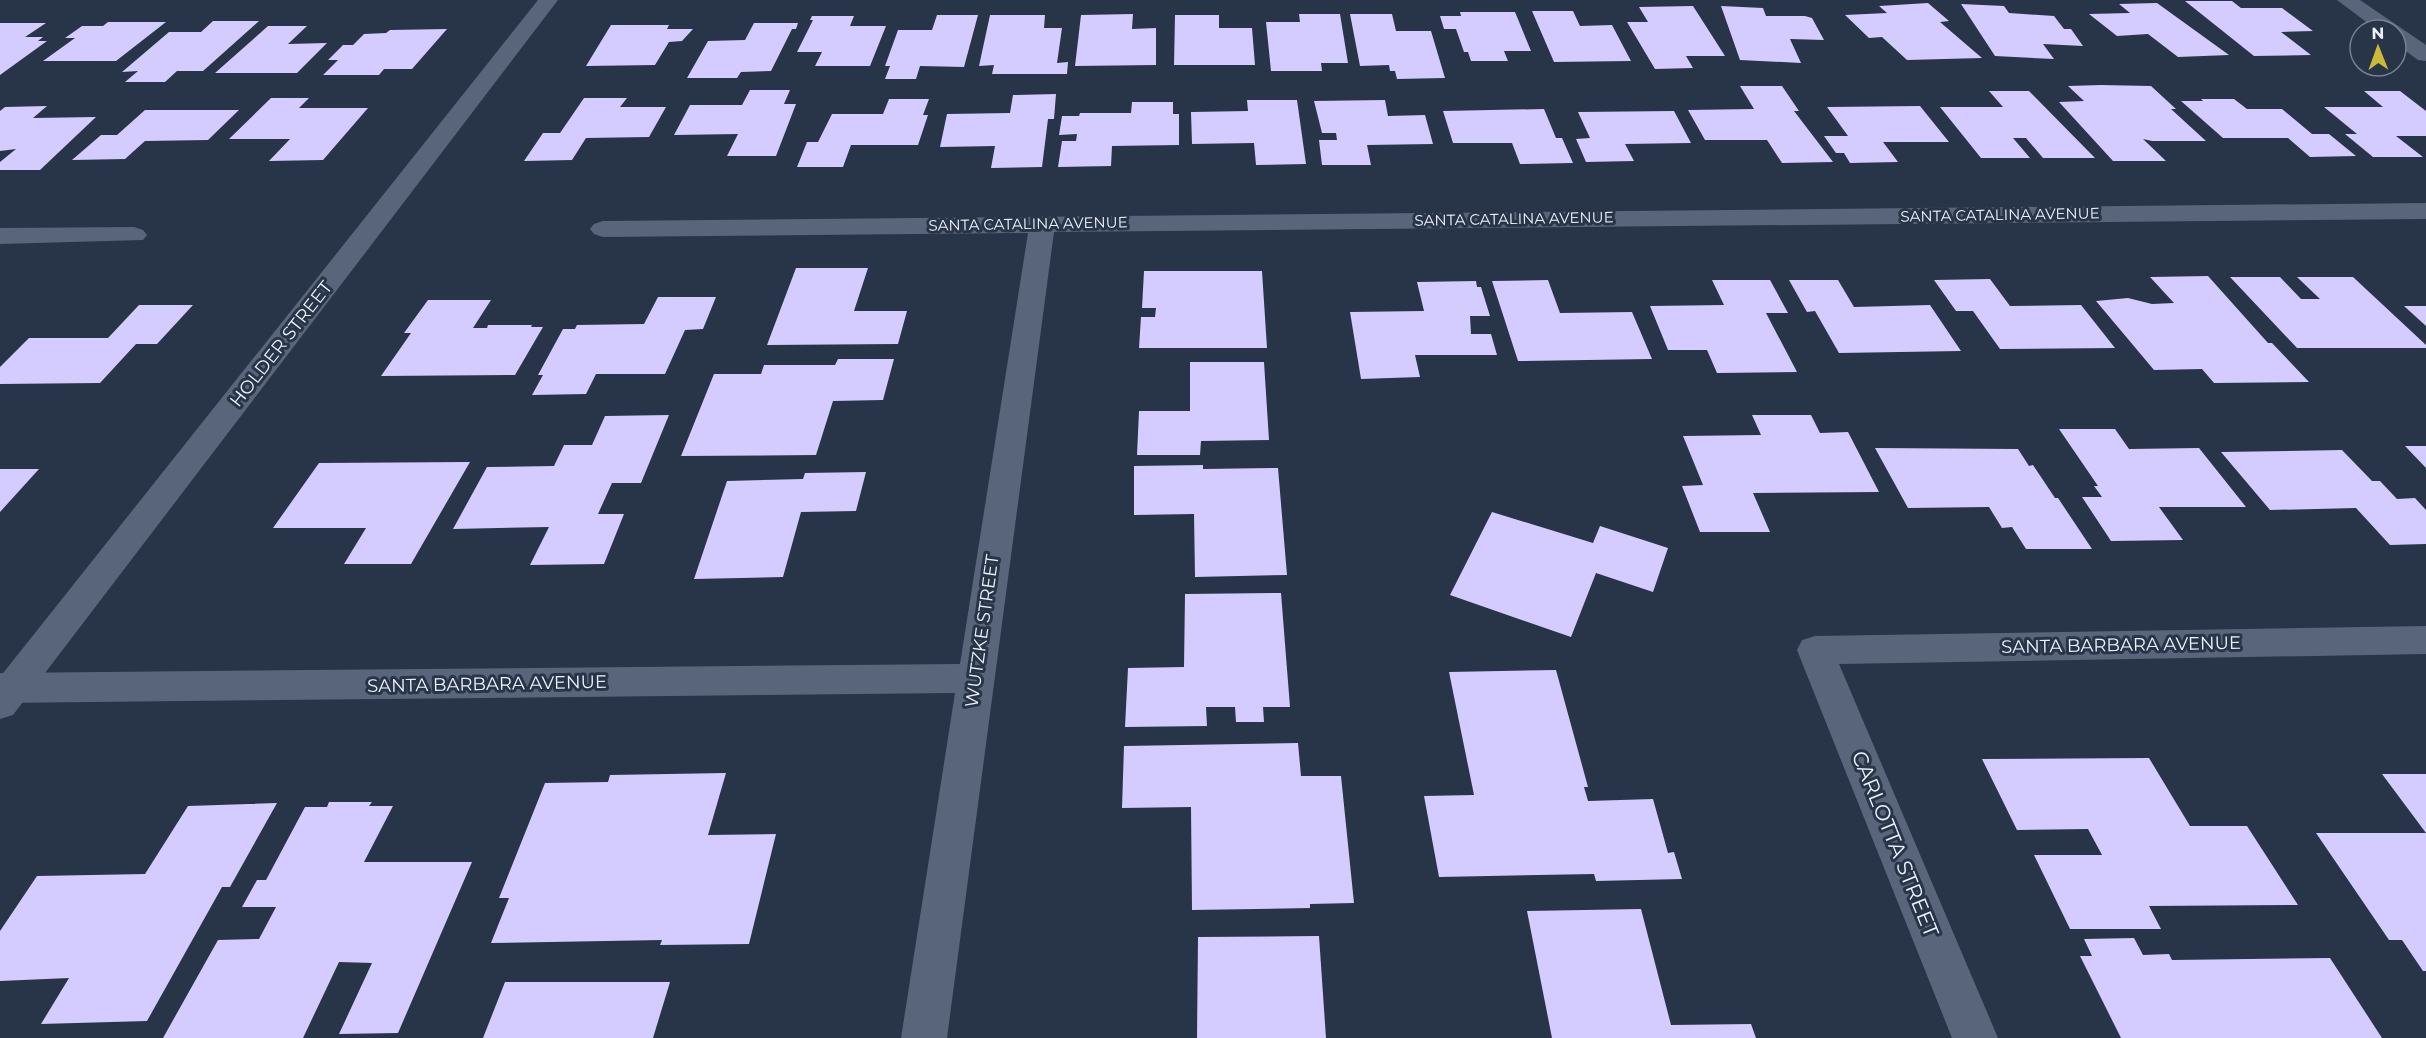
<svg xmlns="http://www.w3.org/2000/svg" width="2426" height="1038" font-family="Montserrat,sans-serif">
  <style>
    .building { fill: #d4cbfe }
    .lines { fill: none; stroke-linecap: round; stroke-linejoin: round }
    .minor { fill: #58657b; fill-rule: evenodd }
    .tertiary { fill: #58657b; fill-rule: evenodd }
    .labels { text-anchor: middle; stroke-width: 6; stroke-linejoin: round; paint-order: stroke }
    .far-street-label { font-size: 15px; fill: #ecf2fd; stroke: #283447 }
    .street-label { font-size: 18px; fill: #ecf2fd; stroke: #283447 }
    .near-street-label { font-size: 21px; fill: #ecf2fd; stroke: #283447 }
  </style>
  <rect width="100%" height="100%" fill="#283447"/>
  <g class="building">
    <polygon points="2185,1 2232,1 2241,8 2282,8 2313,31 2281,32 2311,55 2254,56"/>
    <polygon points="1928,3 1949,21 1940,22 1982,58 1907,60 1882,37 1869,38 1845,15 1887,13 1879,6"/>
    <polygon points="2157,3 2229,55 2178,57 2148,34 2117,36 2089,14 2130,13 2119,4"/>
    <polygon points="1961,4 2004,6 2009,13 2054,16 2064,29 2071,29 2083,46 2043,44 2054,59 1995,56"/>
    <polygon points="1693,6 1725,56 1686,56 1693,68 1655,69 1627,22 1648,22 1639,7"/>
    <polygon points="1721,6 1763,8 1766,16 1805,16 1812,18 1824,40 1790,39 1801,63 1740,60"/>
    <polygon points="1532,11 1573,11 1580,26 1612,25 1631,61 1554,62"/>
    <polygon points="1460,12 1515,12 1531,51 1504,51 1508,61 1471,61 1468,52 1464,52 1456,29 1444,29 1440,16 1461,16"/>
    <polygon points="1133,14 1132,29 1156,28 1156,65 1075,66 1081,15"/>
    <polygon points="1299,14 1340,14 1348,63 1321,63 1322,71 1271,71 1266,22 1300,22"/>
    <polygon points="1350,14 1392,14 1396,31 1431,31 1445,78 1397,79 1395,71 1390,71 1389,65 1360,66"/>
    <polygon points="937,15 978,15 964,67 920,66 916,79 885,79 890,66 885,66 898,30 932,30"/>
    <polygon points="990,15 1045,15 1044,28 1062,28 1057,63 1068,62 1067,74 992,74 994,65 979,66"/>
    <polygon points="1175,15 1219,15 1219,28 1252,28 1255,65 1174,65"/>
    <polygon points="812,16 854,16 850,26 886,26 870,66 815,66 822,52 797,52 813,20 810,20"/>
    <polygon points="213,21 259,21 203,71 177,71 165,82 125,82 138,71 122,72 169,32 201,32"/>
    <polygon points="108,22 166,22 116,61 43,61 75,38 65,38 82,26 103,26"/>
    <polygon points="0,23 46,23 25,37 43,37 38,41 47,41 0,75"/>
    <polygon points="754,23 798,23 796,29 792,29 771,71 741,72 737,78 687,78 708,41 745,40"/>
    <polygon points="611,25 669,25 667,29 693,29 682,41 669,42 655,65 586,66"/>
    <polygon points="268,26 307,26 288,44 327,43 297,73 215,73"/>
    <polygon points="447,29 412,69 384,69 379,75 323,75 338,60 328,60 343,45 353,45 364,34 386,33 390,30"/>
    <polygon points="2101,85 2151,86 2176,109 2171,109 2206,141 2152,141 2143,139 2166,161 2113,161 2059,102 2084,101 2068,86"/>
    <polygon points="1740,86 1782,86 1799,111 1794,111 1833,162 1782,163 1767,140 1705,140 1688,110 1754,109"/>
    <polygon points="750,90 790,90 784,104 796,104 776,156 727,156 738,134 674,135 690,105 742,105"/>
    <polygon points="1989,91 2029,91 2095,158 2043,158 2026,138 2013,138 2030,158 1981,158 1940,107 2003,107"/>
    <polygon points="2364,91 2400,91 2426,111 2426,136 2396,136 2423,157 2373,157 2345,134 2357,134 2324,107 2383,107"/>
    <polygon points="1056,94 1054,119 1048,119 1042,167 991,168 995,146 940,147 947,114 1010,113 1013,95"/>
    <polygon points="271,98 309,98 299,108 368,108 323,160 269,161 290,139 229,139"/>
    <polygon points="584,98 627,98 620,107 666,107 649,137 586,138 572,160 524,161 543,133 560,133"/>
    <polygon points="889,99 929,99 923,115 928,115 918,145 851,145 843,167 797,167 807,142 818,142 832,114 883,114"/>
    <polygon points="2201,99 2234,99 2247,109 2282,109 2312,134 2329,134 2356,156 2310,157 2288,138 2223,138 2181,101 2203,101"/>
    <polygon points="1247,100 1297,100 1306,164 1256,165 1254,143 1192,144 1191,112 1248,111"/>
    <polygon points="1385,100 1388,116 1425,115 1433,144 1367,145 1371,165 1322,165 1319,140 1337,140 1336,133 1322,133 1314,101"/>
    <polygon points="1132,102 1173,102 1173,114 1179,114 1179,145 1112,146 1111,166 1058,167 1062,141 1076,141 1077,134 1059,135 1062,116 1079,116 1080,113 1131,113"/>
    <polygon points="47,106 33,118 96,117 40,170 0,170 0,162 16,149 0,151 0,111 5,107"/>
    <polygon points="1920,106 1949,142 1883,142 1898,162 1850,163 1844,153 1836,153 1824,136 1848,136 1827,107"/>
    <polygon points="1544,109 1556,138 1562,138 1573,163 1520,164 1512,143 1453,143 1443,111"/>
    <polygon points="145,110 239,110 208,140 145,141 125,159 72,160 101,135 117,135"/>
    <polygon points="1674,111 1691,143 1625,144 1634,161 1586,162 1576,139 1590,138 1578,112"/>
    <polygon points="796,268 868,268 854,311 907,311 898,344 767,345"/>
    <polygon points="1144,271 1262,271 1267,348 1139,348 1141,317 1155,317 1156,308 1142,308"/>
    <polygon points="2208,276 2268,343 2272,343 2309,382 2214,383 2202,369 2154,370 2096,301 2128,298 2152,304 2174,303 2150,277"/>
    <polygon points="2230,277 2280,277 2301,299 2320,299 2297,277 2353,277 2426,345 2426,348 2297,348"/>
    <polygon points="1990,279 2010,306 2081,305 2115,348 2000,349 1973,311 1956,311 1934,280"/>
    <polygon points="1548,280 1560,313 1632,312 1652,359 1518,361 1492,281"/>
    <polygon points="1712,280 1770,280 1788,313 1766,313 1797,372 1717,373 1707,350 1668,350 1650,306 1724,305"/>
    <polygon points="1789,280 1838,280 1854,307 1930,305 1961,351 1839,353 1815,311 1807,312"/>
    <polygon points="1476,281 1477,287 1481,287 1490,316 1470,316 1471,334 1491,334 1497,355 1415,355 1420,377 1361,379 1350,312 1424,311 1417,282"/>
    <polygon points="658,297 716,297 703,329 685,330 665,374 596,374 586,394 532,395 543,375 538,375 563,329 575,329 577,325 644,324"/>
    <polygon points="428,300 491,300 473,328 487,328 488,325 532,325 531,327 543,327 515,375 381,376 411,333 404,333"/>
    <polygon points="139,305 193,305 157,344 136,344 100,383 0,384 0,367 29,338 108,338"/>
    <polygon points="2404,306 2426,306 2426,326"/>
    <polygon points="838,359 894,359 883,400 833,401 816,455 681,456 714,374 761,374 764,365 835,365"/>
    <polygon points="1190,362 1264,362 1269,440 1201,441 1200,455 1137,455 1139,411 1190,411"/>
    <polygon points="669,415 641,483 612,483 598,514 624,514 604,564 530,565 549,527 453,529 487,467 554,466 564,445 592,445 605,416"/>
    <polygon points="1752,415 1811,415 1820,433 1848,432 1879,492 1753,493 1770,532 1700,532 1682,486 1703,485 1683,436 1761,435"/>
    <polygon points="2059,429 2115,429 2129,449 2199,448 2246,507 2159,507 2183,540 2111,541 2082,497 2102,497 2094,486 2098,486"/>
    <polygon points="2405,446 2426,446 2426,468"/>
    <polygon points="1875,448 2018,449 2029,466 2033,465 2055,498 2058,498 2092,549 2026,549 2012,527 2002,528 1989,507 1908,508"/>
    <polygon points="2342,450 2372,481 2380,481 2397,499 2415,498 2426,510 2426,544 2390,545 2356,508 2270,510 2221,452"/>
    <polygon points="470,462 411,564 344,564 366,528 273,528 319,463"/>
    <polygon points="1203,465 1203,469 1278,468 1287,575 1195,577 1194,514 1134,515 1134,466"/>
    <polygon points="0,469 39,469 0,512"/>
    <polygon points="866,472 856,511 801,512 783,577 694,579 727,481 803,479 805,473"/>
    <polygon points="1492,512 1593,543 1600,526 1668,548 1653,592 1596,573 1571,637 1450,595"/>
    <polygon points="1281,593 1290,707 1263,707 1264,722 1236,722 1235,707 1206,707 1207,726 1125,727 1128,668 1184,667 1185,594"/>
    <polygon points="1556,670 1588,787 1584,787 1588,801 1653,799 1668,853 1674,852 1682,879 1596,881 1594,874 1439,877 1424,796 1474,795 1449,672"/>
    <polygon points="1298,743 1301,776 1341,776 1354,903 1310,904 1310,908 1192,910 1191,807 1122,808 1124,746"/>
    <polygon points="2149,758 2190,826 2247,826 2298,905 2149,906 2161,929 2070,929 2034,855 2102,855 2088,829 2017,830 1982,759"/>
    <polygon points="726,773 708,835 776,834 749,944 660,945 662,940 491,943 509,898 499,898 545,783 608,782 610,775"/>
    <polygon points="2382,774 2426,774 2426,971 2423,971 2402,940 2389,940 2316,833 2426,833"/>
    <polygon points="329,802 372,802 369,806 393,806 364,862 472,862 398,1033 339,1034 372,963 339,962 303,1038 163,1038 218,940 259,939 276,907 242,907 257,880 266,880 305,807 327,807"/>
    <polygon points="277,803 230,887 222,887 147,1021 41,1024 69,978 0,981 0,931 37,876 145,874 188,806"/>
    <polygon points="1641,909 1671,1025 1751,1024 1756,1038 1552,1038 1527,911"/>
    <polygon points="1319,936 1326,1038 1197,1038 1198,937"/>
    <polygon points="2134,938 2143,955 2169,954 2172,960 2330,958 2382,1038 2121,1038 2080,956 2092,956 2084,939"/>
    <polygon points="505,982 670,982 653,1038 483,1038"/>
  </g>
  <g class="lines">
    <g class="minor">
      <polygon points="2337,0 2360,0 2426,45 2426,61 2418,60 2396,44 2396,30 2377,30"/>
      <polygon points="2426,203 2426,219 1054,232 947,1038 901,1038 955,693 0,703 0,673 960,664 1028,233 603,237 594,234 590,229 594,224 603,221"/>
      <polygon points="134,227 143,230 147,235 143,240 0,244 0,228"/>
      <polygon points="2426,626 2426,654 1839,664 1998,1038 1952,1038 1797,650 1802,640 1815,636"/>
    </g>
    <polygon class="tertiary" points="538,0 558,0 13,715 0,719 0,677"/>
  </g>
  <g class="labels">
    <g class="far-street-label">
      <text transform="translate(2000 215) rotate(-1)" y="5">SANTA CATALINA AVENUE</text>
      <text transform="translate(1514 219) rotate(-1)" y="5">SANTA CATALINA AVENUE</text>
      <text transform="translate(1028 224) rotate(-1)" y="5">SANTA CATALINA AVENUE</text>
    </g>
    <g class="street-label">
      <text transform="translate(281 344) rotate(-52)" y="6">HOLDER STREET</text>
      <text transform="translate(982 631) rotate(-82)" y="6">WUTZKE STREET</text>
      <text transform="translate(2121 645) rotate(-1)" y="6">SANTA BARBARA AVENUE</text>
      <text transform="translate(487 684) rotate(-1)" y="6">SANTA BARBARA AVENUE</text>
    </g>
    <g class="near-street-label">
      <text transform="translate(1895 844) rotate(68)" y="7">CARLOTTA STREET</text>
    </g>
  </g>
  <g transform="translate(2378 48) rotate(359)"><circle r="28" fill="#283447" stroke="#768090" stroke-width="1.5"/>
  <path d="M0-4.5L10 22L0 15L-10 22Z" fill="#cbba39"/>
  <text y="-9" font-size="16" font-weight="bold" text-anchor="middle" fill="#ecf2fd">N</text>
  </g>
</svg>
